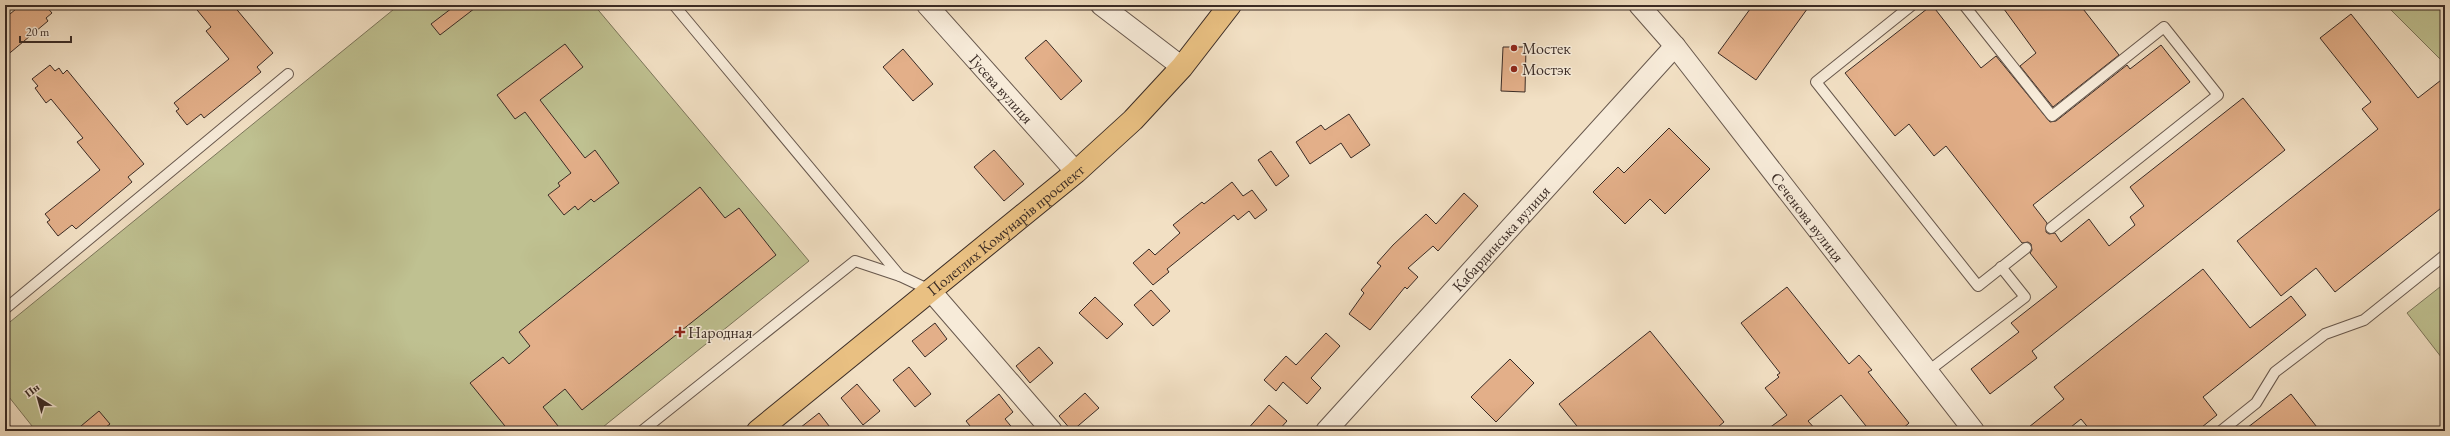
<svg xmlns="http://www.w3.org/2000/svg" width="2450" height="436" font-family="'EB Garamond',serif">
  <style>
    .green { fill: #bfc191; stroke: #7c765b }
    .building { fill: #e3af89; stroke: #3a2b25 }
    .lines { fill: none; stroke-linecap: round; stroke-linejoin: round }
    .lane-casing { stroke: #68584d; stroke-width: 12 }
    .street-casing { stroke: #68584d; stroke-width: 22 }
    .primary-casing { stroke: #3a2b25; stroke-width: 24 }
    .lane { stroke: #f7ebd9; stroke-width: 10 }
    .street { stroke: #f7ebd9; stroke-width: 20 }
    .primary { stroke: #e9c082; stroke-width: 22 }
    .poi-dot { fill: #8f2418; stroke: #f7ebd9; stroke-width: 1.5 }
    .labels { text-anchor: middle; stroke-width: 3; stroke-linejoin: round; paint-order: stroke }
    .poi-label { font-size: 16px; fill: #3a2b25; stroke: #f7ebd9; text-anchor: start }
    .street-label { font-size: 16px; fill: #3a2b25; stroke: #f7ebd9 }
  </style>
  <rect width="100%" height="100%" fill="#f2e0c4"/>
  <filter id="stains"><feTurbulence type="fractalNoise" baseFrequency=".005" numOctaves="4"/><feColorMatrix values="0 0 0 0 .2 0 0 0 0 .09 0 0 0 0 .02 0 0 0 .5 -.17"/></filter>
  <radialGradient id="worn" r=".72"><stop offset=".6" stop-color="#630" stop-opacity="0"/><stop offset="1" stop-color="#630" stop-opacity=".3"/></radialGradient>
  <g class="green">
    <polygon points="399,5 594,5 809,261 598,431 36,431 5,392 5,326"/>
    <polygon points="2386,5 2445,5 2445,64"/>
    <polygon points="2445,283 2445,362 2407,313"/>
  </g>
  <g class="building">
    <polygon points="21,5 45,5 52,13 46,18 48,21 5,57 5,18"/>
    <polygon points="193,5 233,5 273,53 257,67 261,72 204,118 201,114 187,125 176,111 179,109 174,103 229,59 206,31 211,27"/>
    <polygon points="456,5 479,5 440,35 431,24"/>
    <polygon points="1753,5 1810,5 1756,80 1718,53"/>
    <polygon points="1932,5 1981,68 1996,56 2050,122 2056,121 2127,65 2130,69 2161,45 2190,82 2033,205 2047,223 2046,232 2049,234 2055,233 2061,242 2089,219 2109,246 2135,225 2130,217 2144,206 2130,187 2243,98 2285,150 2032,351 2037,358 1990,394 1971,369 2019,332 2011,323 2057,287 2030,253 2032,250 2031,244 2028,242 2022,243 1946,146 1934,156 1909,124 1895,136 1845,73"/>
    <polygon points="2001,5 2080,5 2119,55 2053,107 2020,66 2036,53"/>
    <polygon points="2351,14 2418,98 2445,77 2445,205 2335,292 2316,268 2281,296 2237,241 2378,129 2362,109 2371,102 2320,38"/>
    <polygon points="1046,40 1082,81 1061,100 1025,58"/>
    <polygon points="565,44 583,67 540,100 585,158 595,150 619,183 594,202 591,199 578,210 575,206 564,215 548,195 560,186 558,183 571,173 525,112 515,119 497,95"/>
    <polygon points="1503,47 1526,47 1525,92 1501,91"/>
    <polygon points="903,49 933,84 913,101 883,67"/>
    <polygon points="50,65 55,71 59,68 63,74 67,70 144,164 128,177 132,182 76,229 72,225 58,236 47,222 50,220 45,214 100,170 77,142 83,138 51,99 46,103 35,88 38,86 32,79"/>
    <polygon points="1349,114 1370,145 1351,158 1341,143 1310,164 1296,142 1321,125 1325,130"/>
    <polygon points="1669,128 1710,169 1665,214 1650,199 1625,224 1593,192 1618,167 1624,173"/>
    <polygon points="994,150 1024,184 1004,201 974,167"/>
    <polygon points="1271,151 1289,176 1276,186 1258,160"/>
    <polygon points="1232,182 1243,196 1252,190 1267,210 1255,219 1249,211 1238,220 1234,215 1167,269 1169,272 1153,285 1133,263 1149,249 1155,255 1180,233 1173,225 1202,202 1204,204"/>
    <polygon points="700,187 725,218 739,208 776,255 582,410 565,389 543,407 562,431 509,431 470,383 503,357 509,364 530,346 519,332"/>
    <polygon points="1464,193 1478,206 1438,251 1433,246 1408,268 1418,277 1407,289 1405,287 1370,330 1349,314 1364,293 1361,290 1381,266 1377,263 1393,245 1426,214 1436,224"/>
    <polygon points="2203,269 2250,328 2291,296 2306,315 2203,397 2217,415 2197,431 2091,431 2081,419 2066,431 2024,431 2064,399 2054,387"/>
    <polygon points="1787,287 1849,364 1859,355 1872,370 1868,372 1909,423 1900,431 1870,431 1841,395 1808,421 1817,431 1765,431 1787,415 1765,388 1779,377 1777,375 1780,373 1741,323"/>
    <polygon points="1151,290 1170,311 1153,326 1134,305"/>
    <polygon points="1095,297 1123,324 1107,339 1079,313"/>
    <polygon points="935,323 947,339 925,357 912,341"/>
    <polygon points="1650,331 1724,422 1713,431 1581,431 1559,404"/>
    <polygon points="1326,333 1340,346 1311,378 1321,388 1307,404 1283,382 1276,391 1264,380 1286,356 1296,365"/>
    <polygon points="1039,347 1053,363 1030,383 1016,366"/>
    <polygon points="1510,359 1534,383 1496,422 1471,397"/>
    <polygon points="909,367 931,394 915,407 893,380"/>
    <polygon points="857,384 880,411 863,425 841,398"/>
    <polygon points="1085,393 1099,408 1072,431 1059,416"/>
    <polygon points="999,394 1013,412 1005,419 1015,431 974,431 966,421"/>
    <polygon points="2291,394 2320,431 2243,431"/>
    <polygon points="1269,405 1287,421 1278,431 1246,431"/>
    <polygon points="99,411 110,424 101,431 75,431"/>
    <polygon points="819,413 833,431 796,431"/>
  </g>
  <g class="lines">
    <g class="lane-casing">
      <g id="lane">
        <polyline points="674,5 900,276"/>
        <polyline points="1912,5 1816,82 1978,286 2026,248"/>
        <polyline points="1964,5 2052,116 2164,27 2218,95 2051,228"/>
        <polyline points="5,309 288,74"/>
        <polyline points="1927,372 2025,297 2001,267"/>
        <polyline points="5,428 7,431"/>
        <polyline points="642,431 855,261 900,276 930,290"/>
        <polyline points="2221,431 2256,403 2275,372 2325,334 2364,320 2445,255"/>
      </g>
    </g>
    <g class="street-casing">
      <g id="street">
        <path id="s1" d="M927 5 1076 172"/>
        <polyline points="1101,5 1182,67"/>
        <path id="s2" d="M1639 5 1675 46 1974 431"/>
        <polyline points="930,290 1052,431"/>
        <path id="s3" d="M1326 431 1675 46"/>
      </g>
    </g>
    <g class="primary-casing">
      <g id="primary">
        <path id="s4" d="M758 431 1076 172 1133 120 1182 67 1230 5"/>
      </g>
    </g>
    <use href="#lane" class="lane"/>
    <use href="#street" class="street"/>
    <use href="#primary" class="primary"/>
  </g>
  <g class="poi-dot">
    <circle cx="1514" cy="48" r="4"/>
    <circle cx="1514" cy="69" r="4"/>
    <path d="M678 326h4v4h4v4h-4v4h-4v-4h-4v-4h4z"/>
  </g>
  <g class="labels">
    <g class="poi-label">
      <text x="1522" y="54">Мостек</text>
      <text x="1522" y="75">Мостэк</text>
      <text x="688" y="338">Народная</text>
    </g>
    <g class="street-label">
      <text dy="6" stroke="none"><textPath href="#s1" startOffset="112">Гусєва вулиця</textPath></text>
      <text dy="6" stroke="none"><textPath href="#s2" startOffset="271">Сєченова вулиця</textPath></text>
      <text dy="6" stroke="none"><textPath href="#s4" startOffset="319">Полеглих Комунарів проспект</textPath></text>
      <text dy="6" stroke="none"><textPath href="#s3" startOffset="260">Кабардинська вулиця</textPath></text>
    </g>
  </g>
  <rect width="2450" height="436" fill="none" stroke="#f2e0c4" stroke-width="20"/>
  <rect x="6" y="6" width="2438" height="424" fill="none" stroke="#3a2b25" stroke-width="2"/>
  <rect x="10" y="10" width="2430" height="416" fill="none" stroke="#3a2b25"/>
  <g transform="translate(38 398) rotate(323)" stroke="#f7ebd9" stroke-width="3" paint-order="stroke">
  <path d="M0-3L7 15L0 10L-7 15Z" fill="#3a2b25"/>
  <text y="-6" font-size="11" font-weight="bold" text-anchor="middle" fill="#3a2b25">Пн</text>
  </g>
  <path d="M20 36v6h51v-6" fill="none" stroke="#3a2b25" stroke-width="2"/>
  <text x="26" y="36" font-size="12" fill="#3a2b25" stroke="#f7ebd9" stroke-width="3" paint-order="stroke">20 m</text>
  <rect width="100%" height="100%" filter="url(#stains)"/>
  <rect width="100%" height="100%" fill="url(#worn)"/>
</svg>
